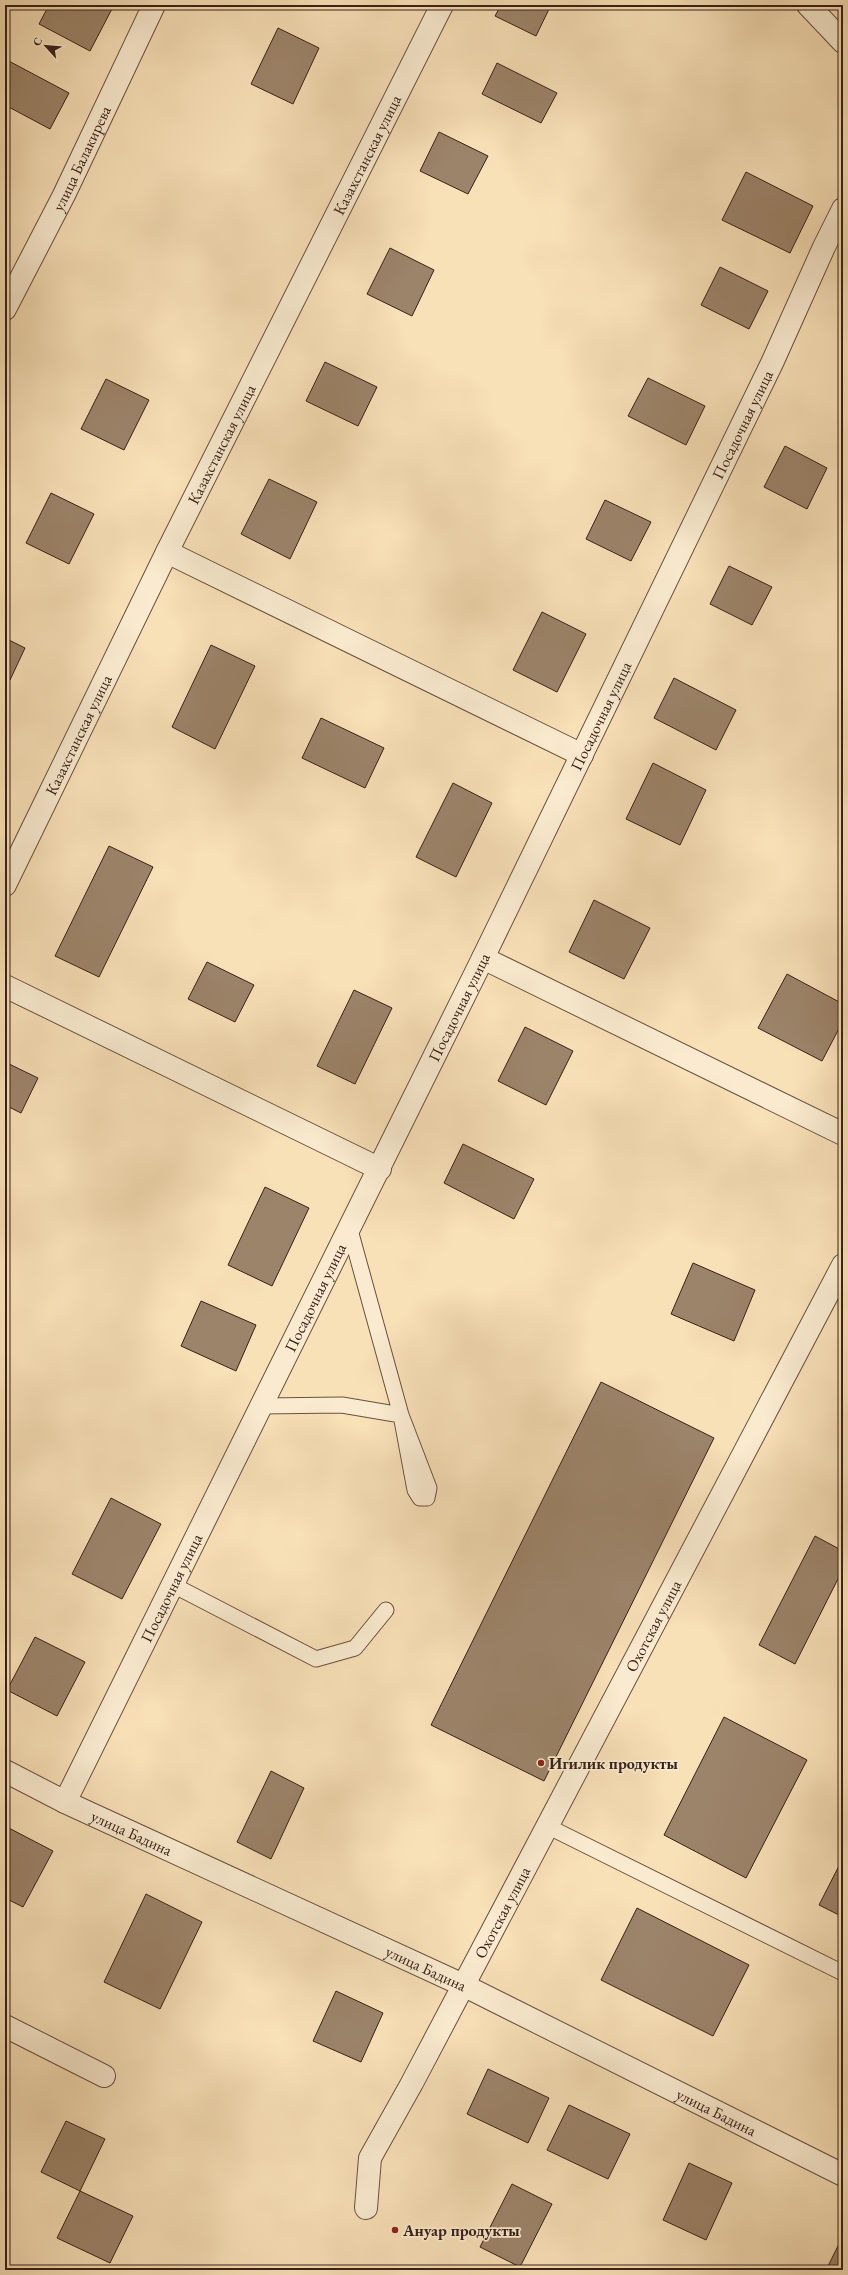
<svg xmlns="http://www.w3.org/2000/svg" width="848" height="2275" font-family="'EB Garamond',serif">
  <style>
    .building { fill: #9c846a; stroke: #392017 }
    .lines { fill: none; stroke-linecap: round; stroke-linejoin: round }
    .service-casing { stroke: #69503f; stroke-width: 17 }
    .minor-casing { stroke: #69503f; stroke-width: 24 }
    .tertiary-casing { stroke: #69503f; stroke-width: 24 }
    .service { stroke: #faebd0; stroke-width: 15 }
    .minor { stroke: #faebd0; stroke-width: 22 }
    .tertiary { stroke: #faebd0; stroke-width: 22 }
    .poi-dot { fill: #8f2418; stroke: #faebd0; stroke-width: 1.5 }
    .labels { text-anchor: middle; stroke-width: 3.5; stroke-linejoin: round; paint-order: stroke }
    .street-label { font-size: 16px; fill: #392017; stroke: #faebd0 }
    .poi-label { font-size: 16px; font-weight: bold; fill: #392017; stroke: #faebd0; text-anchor: start }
  </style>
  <rect width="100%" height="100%" fill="#f8e0b7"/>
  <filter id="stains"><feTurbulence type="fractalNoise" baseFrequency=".005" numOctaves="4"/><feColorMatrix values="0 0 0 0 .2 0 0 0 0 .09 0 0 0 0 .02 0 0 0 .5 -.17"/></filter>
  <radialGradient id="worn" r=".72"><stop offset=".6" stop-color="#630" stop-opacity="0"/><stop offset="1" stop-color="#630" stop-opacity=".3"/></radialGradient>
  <g class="building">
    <polygon points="49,5 114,5 90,51 39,24"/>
    <polygon points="501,5 551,5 536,36 495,16"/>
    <polygon points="278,28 319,48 293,104 251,84"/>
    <polygon points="5,59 69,93 50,129 5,105"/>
    <polygon points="497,63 557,93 541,123 482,94"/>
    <polygon points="439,132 488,156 468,194 420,171"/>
    <polygon points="746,172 813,206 790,253 722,220"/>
    <polygon points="390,248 434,270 412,316 367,294"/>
    <polygon points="720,267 768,291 749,329 701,305"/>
    <polygon points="325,362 377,387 358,426 306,401"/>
    <polygon points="648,378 705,406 686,445 628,416"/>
    <polygon points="106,379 149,400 124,450 81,429"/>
    <polygon points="785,446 827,468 807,509 764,487"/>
    <polygon points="269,479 317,502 290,559 241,534"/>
    <polygon points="51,493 94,514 69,564 26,543"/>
    <polygon points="605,500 651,522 631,561 586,539"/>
    <polygon points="729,566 772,587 752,625 710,604"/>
    <polygon points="542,612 586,634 557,692 513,670"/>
    <polygon points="5,638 25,648 10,680 5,678"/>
    <polygon points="211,645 255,666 215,749 172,727"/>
    <polygon points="674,678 736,710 716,750 654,718"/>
    <polygon points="321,718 384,748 365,788 302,758"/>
    <polygon points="653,763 706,790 680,845 626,819"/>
    <polygon points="453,783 492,803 456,877 416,857"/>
    <polygon points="109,846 153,867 99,977 55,956"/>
    <polygon points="594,900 650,928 624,979 569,952"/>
    <polygon points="207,962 254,985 235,1022 188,999"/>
    <polygon points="787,974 843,1004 843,1021 822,1061 758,1028"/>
    <polygon points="354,990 392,1008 355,1084 317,1066"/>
    <polygon points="525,1027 573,1051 546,1105 498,1081"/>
    <polygon points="5,1062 38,1078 21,1113 5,1105"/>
    <polygon points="463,1144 534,1179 514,1219 444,1183"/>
    <polygon points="265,1187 309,1208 272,1286 228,1265"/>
    <polygon points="693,1263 755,1290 734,1341 671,1314"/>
    <polygon points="201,1301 256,1325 236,1371 181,1346"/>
    <polygon points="601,1382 714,1438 544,1781 431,1725"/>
    <polygon points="111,1498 161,1524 122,1599 72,1574"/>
    <polygon points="815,1536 843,1551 843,1569 795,1664 759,1645"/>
    <polygon points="35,1637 85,1662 57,1716 7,1690"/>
    <polygon points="724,1717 807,1760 746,1878 664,1835"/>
    <polygon points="271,1771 304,1788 271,1859 237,1842"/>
    <polygon points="5,1826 53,1851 23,1907 5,1898"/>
    <polygon points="843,1858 843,1917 819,1905"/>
    <polygon points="146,1894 202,1922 160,2009 104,1982"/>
    <polygon points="637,1908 749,1965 713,2036 601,1980"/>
    <polygon points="336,1991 383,2013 361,2062 313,2041"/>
    <polygon points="488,2069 549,2098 528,2143 467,2114"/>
    <polygon points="569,2105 630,2134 608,2179 547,2150"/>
    <polygon points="66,2121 105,2139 80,2191 41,2172"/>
    <polygon points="689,2163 732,2183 706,2240 663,2220"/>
    <polygon points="512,2184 552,2204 520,2267 480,2247"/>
    <polygon points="80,2191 133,2216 110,2263 57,2238"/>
    <polygon points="840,2242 843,2243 843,2270 826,2270"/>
  </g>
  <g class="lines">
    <g class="service-casing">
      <g id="service">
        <polyline points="262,1406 342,1405 401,1415 429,1488 427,1498 420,1498 415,1490 401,1415 350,1230"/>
        <polyline points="173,1585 316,1659 355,1648 386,1610"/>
        <polyline points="547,1826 843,1973"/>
      </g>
    </g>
    <g class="minor-casing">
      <g id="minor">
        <polyline points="808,5 843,42"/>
        <path id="s1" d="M5 309 64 195 154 5"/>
        <polyline points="167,552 582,755"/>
        <path id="s2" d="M5 885 167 552 442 5"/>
        <polyline points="483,958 843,1134"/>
        <polyline points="5,986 380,1169"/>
        <path id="s3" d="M65 1802 483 958 772 363 824 247 843 209"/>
        <polyline points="5,2026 104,2076"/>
        <path id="s4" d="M366 2208 370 2158 412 2083 843 1265"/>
      </g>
    </g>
    <g class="tertiary-casing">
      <g id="tertiary">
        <path id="s5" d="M5 1771 65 1802 463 1985 843 2175"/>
      </g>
    </g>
    <use href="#service" class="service"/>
    <use href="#minor" class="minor"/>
    <use href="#tertiary" class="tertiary"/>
  </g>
  <g class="poi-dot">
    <circle cx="541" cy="1763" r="4"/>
    <circle cx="395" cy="2230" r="4"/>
  </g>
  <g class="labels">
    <g class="street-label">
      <text dy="6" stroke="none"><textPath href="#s2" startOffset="815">Казахстанская улица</textPath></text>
      <text dy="6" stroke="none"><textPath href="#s1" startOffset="169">улица Балакирева</textPath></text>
      <text dy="6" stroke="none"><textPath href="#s3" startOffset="1535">Посадочная улица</textPath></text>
      <text dy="6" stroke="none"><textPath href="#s2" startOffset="491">Казахстанская улица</textPath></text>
      <text dy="6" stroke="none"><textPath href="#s3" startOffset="1211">Посадочная улица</textPath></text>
      <text dy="6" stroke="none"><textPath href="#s2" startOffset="167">Казахстанская улица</textPath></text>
      <text dy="6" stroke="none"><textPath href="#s3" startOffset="887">Посадочная улица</textPath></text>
      <text dy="6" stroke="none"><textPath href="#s3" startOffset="563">Посадочная улица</textPath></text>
      <text dy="6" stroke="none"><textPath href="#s3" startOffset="239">Посадочная улица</textPath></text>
      <text dy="6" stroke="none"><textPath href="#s4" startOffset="653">Охотская улица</textPath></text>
      <text dy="6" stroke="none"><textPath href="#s5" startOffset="141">улица Бадина</textPath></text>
      <text dy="6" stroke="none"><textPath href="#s4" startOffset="329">Охотская улица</textPath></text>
      <text dy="6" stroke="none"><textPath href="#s5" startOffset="465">улица Бадина</textPath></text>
      <text dy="6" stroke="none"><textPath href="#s5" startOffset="789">улица Бадина</textPath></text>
    </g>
    <g class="poi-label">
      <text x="549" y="1769">Игилик продукты</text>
      <text x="403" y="2236">Ануар продукты</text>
    </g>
  </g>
  <rect width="848" height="2275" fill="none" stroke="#f8e0b7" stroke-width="20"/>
  <rect x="6" y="6" width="836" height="2263" fill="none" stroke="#392017" stroke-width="2"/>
  <rect x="10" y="10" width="828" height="2255" fill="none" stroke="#392017"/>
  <g transform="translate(46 46) rotate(297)" stroke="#faebd0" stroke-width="3" paint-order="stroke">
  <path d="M0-3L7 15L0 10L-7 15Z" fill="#392017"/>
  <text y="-6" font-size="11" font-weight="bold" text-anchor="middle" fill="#392017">С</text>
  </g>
  <rect width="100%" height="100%" filter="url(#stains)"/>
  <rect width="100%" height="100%" fill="url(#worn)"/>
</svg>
